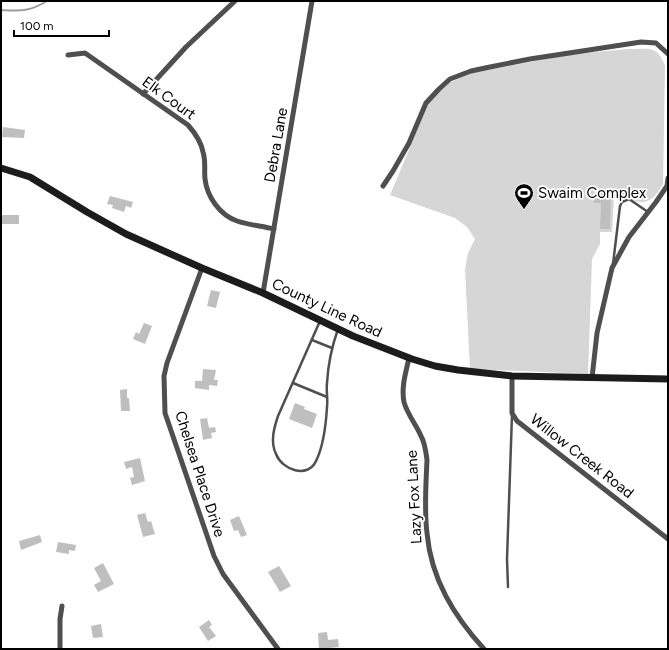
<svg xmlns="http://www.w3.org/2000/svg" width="669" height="650" font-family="Figtree,sans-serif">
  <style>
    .green { fill: #d6d6d6 }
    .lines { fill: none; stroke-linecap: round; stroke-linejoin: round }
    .stream { stroke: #9d9d9d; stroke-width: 2 }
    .building { fill: #bfbfbf }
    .lane { stroke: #4f4f4f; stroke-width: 2.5 }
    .street { stroke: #4f4f4f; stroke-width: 5 }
    .secondary { stroke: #1c1c1c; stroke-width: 7 }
    .labels { text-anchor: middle; stroke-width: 3.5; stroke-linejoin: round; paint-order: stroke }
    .street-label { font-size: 15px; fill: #000; stroke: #fff }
    .poi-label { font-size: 15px; fill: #000; stroke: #fff; text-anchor: start }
  </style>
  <rect width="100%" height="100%" fill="#fff"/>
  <path class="green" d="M629 49C649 49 658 45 665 66L663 184C649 210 638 203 616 193L614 198 612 232H600V244L592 259 588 374 470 369 465 269 468 253 475 239 467 227 455 218 390 195 429 102 446 84 472 73 573 54Z"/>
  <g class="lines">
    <path class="stream" d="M1 10C21 11 29 12 47 1"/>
  </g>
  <g class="building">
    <polygon points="3,127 25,130 24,138 2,137"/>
    <polygon points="601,192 611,192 610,229 600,229 601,203 594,203 595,193 601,193"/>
    <polygon points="110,196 133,202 131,208 126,206 124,212 112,208 113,205 107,204"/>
    <rect x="1" y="215" width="18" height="9"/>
    <polygon points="211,290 220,292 216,308 207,306"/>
    <polygon points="144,323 152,326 145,344 133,339 136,332 139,334"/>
    <polygon points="203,369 216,370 214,380 218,380 217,386 209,385 209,390 195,388 195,381 202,381"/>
    <polygon points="127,389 127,398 129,398 130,411 121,411 120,390"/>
    <polygon points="295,403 305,407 304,409 317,414 312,428 289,419"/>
    <polygon points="207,418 209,428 215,427 216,432 211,433 212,438 203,440 200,419"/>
    <polygon points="140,458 145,481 132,485 130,478 134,477 132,467 126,469 124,462"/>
    <polygon points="145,513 148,522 151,521 155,534 143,537 137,515"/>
    <polygon points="239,516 247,535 241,537 238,530 234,531 230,520"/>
    <polygon points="40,535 42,542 21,550 19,541"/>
    <polygon points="58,542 76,545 75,551 69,550 69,554 56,552"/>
    <polygon points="103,563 114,584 98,592 94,585 101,581 94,568"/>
    <polygon points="279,566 291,586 280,592 268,572"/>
    <polygon points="209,620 212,625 209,627 216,636 208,641 199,627"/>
    <polygon points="101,624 103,637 93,638 91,626"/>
    <polygon points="327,632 328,640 338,639 339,647 319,649 318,633"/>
  </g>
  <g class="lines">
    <g class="lane">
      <polyline points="613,264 620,206 622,202 629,199 648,212"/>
      <path d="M320 321 278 416C274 428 270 442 276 454 282 470 308 479 316 461 324 445 326 424 327 407 328 399 326 391 327 383 328 365 332 346 338 329"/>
      <polyline points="312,340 332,348"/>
      <polyline points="293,383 327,397"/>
      <polyline points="508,587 507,559 512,415"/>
    </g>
    <g class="street">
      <path d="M68 55 85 53 188 125C195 133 201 141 203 152 206 161 204 170 205 179 207 197 220 215 237 221 249 225 262 226 274 229"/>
      <polyline points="143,94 186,47 235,1"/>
      <polyline points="383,186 393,171 409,143 426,103 439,89 450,79 471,71 490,67 530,59 641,42 656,43 668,54"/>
      <polyline points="202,268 167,363 164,376 165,413 214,556 223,574 278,649"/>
      <polyline points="263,293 312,1"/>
      <path d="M409 358C406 372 401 387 404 402 407 414 416 424 421 436 425 443 426 452 427 460 426 484 424 509 427 533 431 579 454 616 484 649"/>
      <polyline points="512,376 512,413 517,421 668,539"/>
      <polyline points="592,378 597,333 612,268 629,237 656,202 667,186 668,178"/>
      <polyline points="60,649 60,619 62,606"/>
    </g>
    <polyline class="secondary" points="1,168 30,177 87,212 126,234 202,268 263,293 353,336 412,359 435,366 458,370 512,376 668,379"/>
  </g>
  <defs>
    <g id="stadium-pin" transform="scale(1)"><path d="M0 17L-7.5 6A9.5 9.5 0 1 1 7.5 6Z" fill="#000" stroke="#fff"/><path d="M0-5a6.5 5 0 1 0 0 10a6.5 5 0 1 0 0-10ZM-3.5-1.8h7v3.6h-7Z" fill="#fff"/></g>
  </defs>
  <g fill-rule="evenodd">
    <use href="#stadium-pin" x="524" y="193"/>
  </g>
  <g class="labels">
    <g class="street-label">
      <text transform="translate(169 98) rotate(36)" y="5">Elk Court</text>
      <text transform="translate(276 145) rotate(-80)" y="5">Debra Lane</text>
      <text transform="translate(327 308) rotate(25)" y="5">County Line Road</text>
      <text transform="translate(582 456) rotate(38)" y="5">Willow Creek Road</text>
      <text transform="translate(200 474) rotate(72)" y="5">Chelsea Place Drive</text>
      <text transform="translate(414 497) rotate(-93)" y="5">Lazy Fox Lane</text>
    </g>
    <g class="poi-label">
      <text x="538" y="198">Swaim Complex</text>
    </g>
  </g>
  <rect width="669" height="650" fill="none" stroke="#000000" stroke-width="4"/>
  <path d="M14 30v6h95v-6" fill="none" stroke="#000000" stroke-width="2"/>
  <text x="20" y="30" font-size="12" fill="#000000" stroke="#ffffff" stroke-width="3" paint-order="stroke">100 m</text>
</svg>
